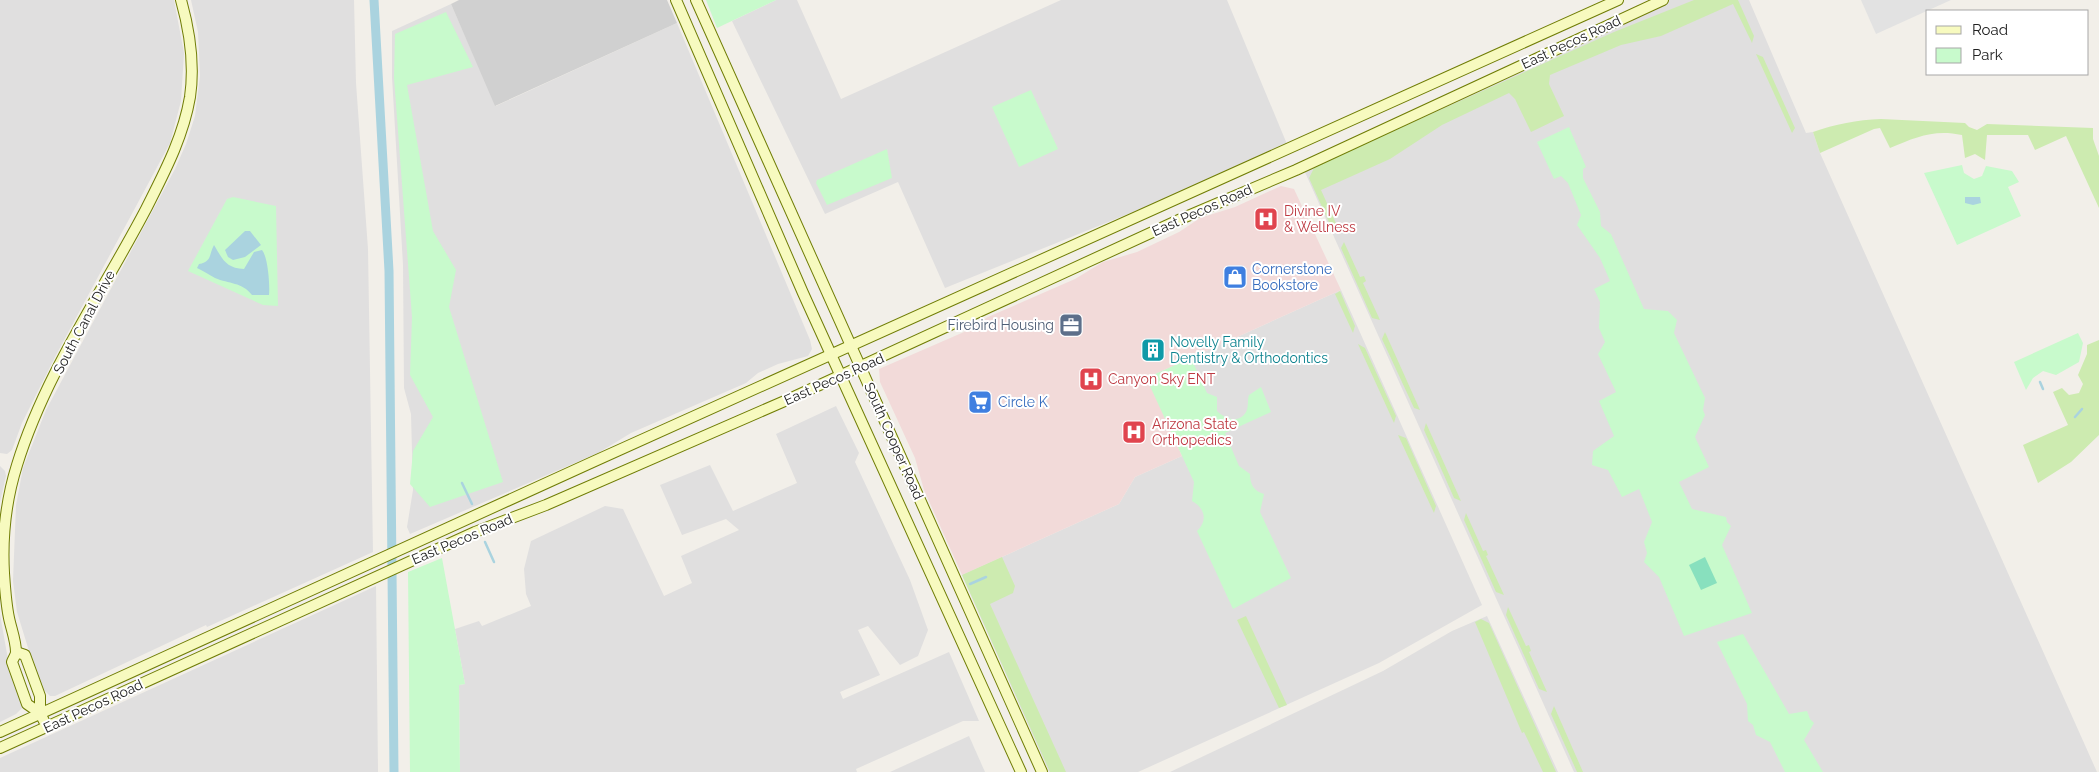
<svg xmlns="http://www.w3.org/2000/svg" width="2099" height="772" font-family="Raleway,sans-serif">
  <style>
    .residential { fill: #e0dfdf }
    .commercial { fill: #f2dad9 }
    .religious { fill: #d0d0d0 }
    .grass { fill: #cdebb0 }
    .park { fill: #c8facc }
    .pitch { fill: #88e0be }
    .parking { fill: #e2e2e2 }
    .water { fill: #aad3df }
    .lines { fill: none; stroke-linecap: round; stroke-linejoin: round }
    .stream { stroke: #aad3df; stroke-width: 2.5 }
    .canal { stroke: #aad3df; stroke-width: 9 }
    .secondary-casing { stroke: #707d05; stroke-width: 12 }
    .secondary { stroke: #f7fabf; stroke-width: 10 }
    .labels { text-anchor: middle; stroke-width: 4; stroke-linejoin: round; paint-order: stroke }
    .street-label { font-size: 14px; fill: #222; stroke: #fff }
    .health-label { font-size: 14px; fill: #be3a42; stroke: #fff; text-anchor: start }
    .shop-label { font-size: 14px; fill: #366cbe; stroke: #fff; text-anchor: start }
    .service-label { font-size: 14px; fill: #4e5e75; stroke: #fff; text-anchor: end }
    .culture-label { font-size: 14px; fill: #0d838f; stroke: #fff; text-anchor: start }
  </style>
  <rect width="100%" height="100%" fill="#f2efe9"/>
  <g class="residential">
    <polygon points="0,0 174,0 184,53 181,101 170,143 56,355 22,423 12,450 7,454 0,453"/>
    <polygon points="191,0 354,0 356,83 368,249 373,552 207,627 206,625 55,696 50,696 42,688 37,677 17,612 13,581 16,505 23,468 46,410 175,169 186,144 195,116 200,76 198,32"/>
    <polygon points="776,0 797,0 841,99 1061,0 1227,0 1289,149 945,288 898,182 825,214 732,21"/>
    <polygon points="1666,0 1749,0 1806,133 1813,132 1820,153 2097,772 1574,772 1304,170"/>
    <polygon points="451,4 496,106 677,23 810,340 812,349 808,356 778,364 758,373 746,383 631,433 598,453 410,534 407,527 413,490 411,414 404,388 403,265 392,77 392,31"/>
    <polygon points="1341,290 1482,605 1379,663 1138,772 1049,772 962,575 1119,504 1135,477 1182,456 1153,375"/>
    <polygon points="836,406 859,453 855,462 910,580 928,630 918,656 900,665 868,626 858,630 880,675 840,692 843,699 949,652 979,721 963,721 856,769 857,772 460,772 459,685 465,684 455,629 479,621 482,626 531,606 526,594 524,569 531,541 605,506 623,509 664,596 692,583 681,556 739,530 726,519 682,535 660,485 710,465 733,511 797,483 776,434"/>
    <polygon points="0,466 5,471 6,476 0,502"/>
    <polygon points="376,586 378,772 0,772 0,758"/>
    <polygon points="0,614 10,671 23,707 16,714 0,722"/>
    <polygon points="1487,616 1558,772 1170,772 1383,671 1452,631"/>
    <polygon points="969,736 985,772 890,772"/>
  </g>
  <polygon class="commercial" points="1281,186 1294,189 1341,290 1153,375 1150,384 1182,456 1135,477 1119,504 962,575 924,490 915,458 880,382 879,369 964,332 988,317 1075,279 1103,262 1137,252 1179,232 1200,218 1235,207"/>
  <polygon class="religious" points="459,0 667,0 677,23 495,106 451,4"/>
  <g class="grass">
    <polygon points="1694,0 1738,0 1754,36 1752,43 1733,4 1661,36 1621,45 1550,75 1549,84 1564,116 1531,132 1515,99 1509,93 1442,125 1390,159 1321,190 1339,230 1332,229 1309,178 1315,166 1614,32"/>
    <polygon points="1756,54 1763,57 1795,128 1792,133"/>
    <path d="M1881 119 1965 123 1969 127 1977 130 1987 124 2093 128V139L2099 156V208L2066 136 2035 150 2028 135H1987L1985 160 1975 154 1965 158 1962 135C1934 129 1916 137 1890 148L1880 128 1874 129 1820 153 1813 132C1835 124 1857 120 1881 119Z"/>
    <polygon points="1344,242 1360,277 1364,276 1366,281 1363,283 1380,320 1372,318 1341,248"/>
    <polygon points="1340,291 1355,326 1353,333 1335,294"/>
    <polygon points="1385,332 1420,410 1414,408 1382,339"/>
    <polygon points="2099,340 2099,435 2071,462 2038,483 2023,445 2068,425 2053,392 2062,388 2069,395 2079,393 2083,384 2078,375 2087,354 2087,345"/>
    <polygon points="1358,344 1365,348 1396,416 1394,423"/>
    <polygon points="1426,423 1461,501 1454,498 1424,430"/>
    <polygon points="1398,435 1406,438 1436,506 1434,513"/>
    <polygon points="1466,513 1483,551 1486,550 1488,555 1486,556 1504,595 1496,592 1464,520"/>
    <polygon points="1002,557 1015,586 1013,593 990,604 1066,772 1050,772 962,575"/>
    <polygon points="1508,607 1526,646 1529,645 1531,651 1529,652 1547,692 1539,689 1506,615"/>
    <polygon points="1246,616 1287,705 1279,708 1237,620"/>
    <polygon points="1481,619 1489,623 1556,772 1543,772 1524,732 1522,733 1475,622"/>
    <polygon points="1554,706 1583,772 1577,772 1551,714"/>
  </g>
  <g class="park">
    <polygon points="706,0 776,0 717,28"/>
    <polygon points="446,12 473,67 407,85 433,231 456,270 449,307 503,482 430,507 410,484 413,451 433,417 410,375 412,317 394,78 395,34"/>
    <polygon points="1031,90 1058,149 1019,167 992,107"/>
    <polygon points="1569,127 1586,167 1583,169 1583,178 1600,212 1601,226 1611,234 1644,309 1668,311 1677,320 1674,333 1705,398 1703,410 1705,415 1695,437 1709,467 1679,482 1692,509 1726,517 1727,522 1731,526 1722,545 1752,613 1684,636 1659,577 1644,562 1647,553 1644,542 1652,522 1639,489 1622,497 1608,470 1592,465 1593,451 1614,436 1599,401 1616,392 1598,354 1605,342 1599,328 1600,302 1594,289 1610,281 1600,258 1577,225 1581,215 1568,183 1561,176 1554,179 1537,142"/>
    <polygon points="887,149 892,178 827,205 816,183 817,180"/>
    <polygon points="1962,165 1964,173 1974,179 1982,176 1986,166 2012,171 2019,182 2008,187 2021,216 1957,245 1924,173"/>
    <polygon points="233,197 276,206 278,306 263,305 188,271 227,199"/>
    <polygon points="2078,333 2083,343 2079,362 2056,375 2043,371 2033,378 2026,390 2014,362"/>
    <path d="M1191 358 1207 393 1217 397V411C1225 419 1239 424 1246 412 1249 407 1247 401 1249 395L1261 387 1271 412 1225 433 1239 466 1250 474C1250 485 1254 491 1264 494L1260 512 1291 578 1233 609 1197 531C1208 521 1205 508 1192 501L1194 482 1149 384 1153 375Z"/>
    <polygon points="442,558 465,684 459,685 460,772 410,772 408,572"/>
    <polygon points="1743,634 1789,714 1807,711 1810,719 1814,723 1804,740 1823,772 1785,772 1770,742 1756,735 1753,725 1748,721 1747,704 1717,642"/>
  </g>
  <polygon class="pitch" points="1705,557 1717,583 1701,590 1689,565"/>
  <polygon class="parking" points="1861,0 1951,0 1876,34"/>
  <g class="water">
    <polygon points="1965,197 1980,197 1981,203 1973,205 1965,203"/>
    <polygon points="245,231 250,231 261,245 245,257 233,260 228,257 225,250"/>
    <path d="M214 245C223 260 226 268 244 269L254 252 262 250C268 257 270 285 269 295H252C242 282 229 284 215 278 209 275 204 271 197 268L199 264C212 262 209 254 214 245Z"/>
  </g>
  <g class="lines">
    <g class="stream">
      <polyline points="2040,382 2043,389"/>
      <polyline points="2075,417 2082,409"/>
      <polyline points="462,483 472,504"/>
      <polyline points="485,542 494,562"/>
      <polyline points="970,584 986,577"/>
    </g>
    <polyline class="canal" points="374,0 389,271 394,772"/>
    <g class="secondary-casing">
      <g id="secondary">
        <polyline points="676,0 803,293 1021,772"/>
        <polyline points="696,0 1042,772"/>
        <polyline points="16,652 25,655 40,696 40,713 47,727"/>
        <path d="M40 713 27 704 12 662C13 659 16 655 16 652 16 641 11 628 9 618 6 604 5 588 4 573 2 537 6 500 17 465 45 374 102 293 146 209 164 173 183 138 190 97 195 63 190 32 181 0"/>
        <path d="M0 732C538 485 1078 243 1618 0"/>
        <polyline points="0,748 475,532 546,505 787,400 1183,218 1296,170 1663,0"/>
      </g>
    </g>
    <use href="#secondary" class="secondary"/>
  </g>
  <defs>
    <g id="hospital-square" transform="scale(1.25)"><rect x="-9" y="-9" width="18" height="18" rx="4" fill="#e0444e" stroke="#fff"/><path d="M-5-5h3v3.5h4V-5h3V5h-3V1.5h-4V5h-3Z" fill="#fff"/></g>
    <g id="shop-square" transform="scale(1.25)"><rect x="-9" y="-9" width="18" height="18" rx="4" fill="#3f7fe0" stroke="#fff"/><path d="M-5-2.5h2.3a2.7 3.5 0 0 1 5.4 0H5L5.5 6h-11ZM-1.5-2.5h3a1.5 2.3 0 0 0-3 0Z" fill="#fff"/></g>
    <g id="office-square" transform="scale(1.25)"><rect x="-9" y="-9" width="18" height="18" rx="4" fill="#5c6f8a" stroke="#fff"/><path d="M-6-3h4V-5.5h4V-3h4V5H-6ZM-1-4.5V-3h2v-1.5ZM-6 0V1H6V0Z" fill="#fff"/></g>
    <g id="building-square" transform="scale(1.25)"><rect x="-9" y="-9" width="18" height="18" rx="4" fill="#0f9aa8" stroke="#fff"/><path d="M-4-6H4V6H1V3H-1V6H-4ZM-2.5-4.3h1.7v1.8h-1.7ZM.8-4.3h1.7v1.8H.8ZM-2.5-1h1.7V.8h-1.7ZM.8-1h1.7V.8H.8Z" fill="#fff"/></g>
    <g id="supermarket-square" transform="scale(1.25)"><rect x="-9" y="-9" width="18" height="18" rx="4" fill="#3f7fe0" stroke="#fff"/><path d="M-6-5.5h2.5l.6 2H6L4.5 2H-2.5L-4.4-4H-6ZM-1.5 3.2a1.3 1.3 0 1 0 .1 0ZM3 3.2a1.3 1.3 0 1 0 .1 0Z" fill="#fff"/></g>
  </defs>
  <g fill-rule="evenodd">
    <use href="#hospital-square" x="1266" y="219"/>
    <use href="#shop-square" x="1235" y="277"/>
    <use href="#office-square" x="1071" y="325"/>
    <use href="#building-square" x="1153" y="350"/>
    <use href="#hospital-square" x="1091" y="379"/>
    <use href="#supermarket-square" x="980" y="402"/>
    <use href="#hospital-square" x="1134" y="432"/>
  </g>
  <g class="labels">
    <g class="street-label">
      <text transform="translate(1571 42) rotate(-25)" y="5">East Pecos Road</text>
      <text transform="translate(1202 210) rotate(-24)" y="5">East Pecos Road</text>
      <text transform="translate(84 322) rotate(-62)" y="5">South Canal Drive</text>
      <text transform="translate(834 379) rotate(-24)" y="5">East Pecos Road</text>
      <text transform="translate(894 441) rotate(66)" y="5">South Cooper Road</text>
      <text transform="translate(462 539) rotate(-23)" y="5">East Pecos Road</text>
      <text transform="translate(93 706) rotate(-25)" y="5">East Pecos Road</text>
    </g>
    <g class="health-label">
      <text x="1284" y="216">Divine IV<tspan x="1284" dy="16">&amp; Wellness</tspan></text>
      <text x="1108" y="384">Canyon Sky ENT</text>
      <text x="1152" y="429">Arizona State<tspan x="1152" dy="16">Orthopedics</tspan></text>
    </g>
    <g class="shop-label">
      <text x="1252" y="274">Cornerstone<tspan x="1252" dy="16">Bookstore</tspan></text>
      <text x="998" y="407">Circle K</text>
    </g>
    <g class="service-label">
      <text x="1054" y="330">Firebird Housing</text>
    </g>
    <g class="culture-label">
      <text x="1170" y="347">Novelly Family<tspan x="1170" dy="16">Dentistry &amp; Orthodontics</tspan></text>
    </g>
  </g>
  <rect x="1926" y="10" width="162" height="65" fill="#ffffff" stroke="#a7a7a7"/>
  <rect x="1936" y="26" width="25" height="8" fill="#f7fabf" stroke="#a7a7a7"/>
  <text x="1972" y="35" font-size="15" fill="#222222">Road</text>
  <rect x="1936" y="48" width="25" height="15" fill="#c8facc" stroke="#a7a7a7"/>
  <text x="1972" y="60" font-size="15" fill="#222222">Park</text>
</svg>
